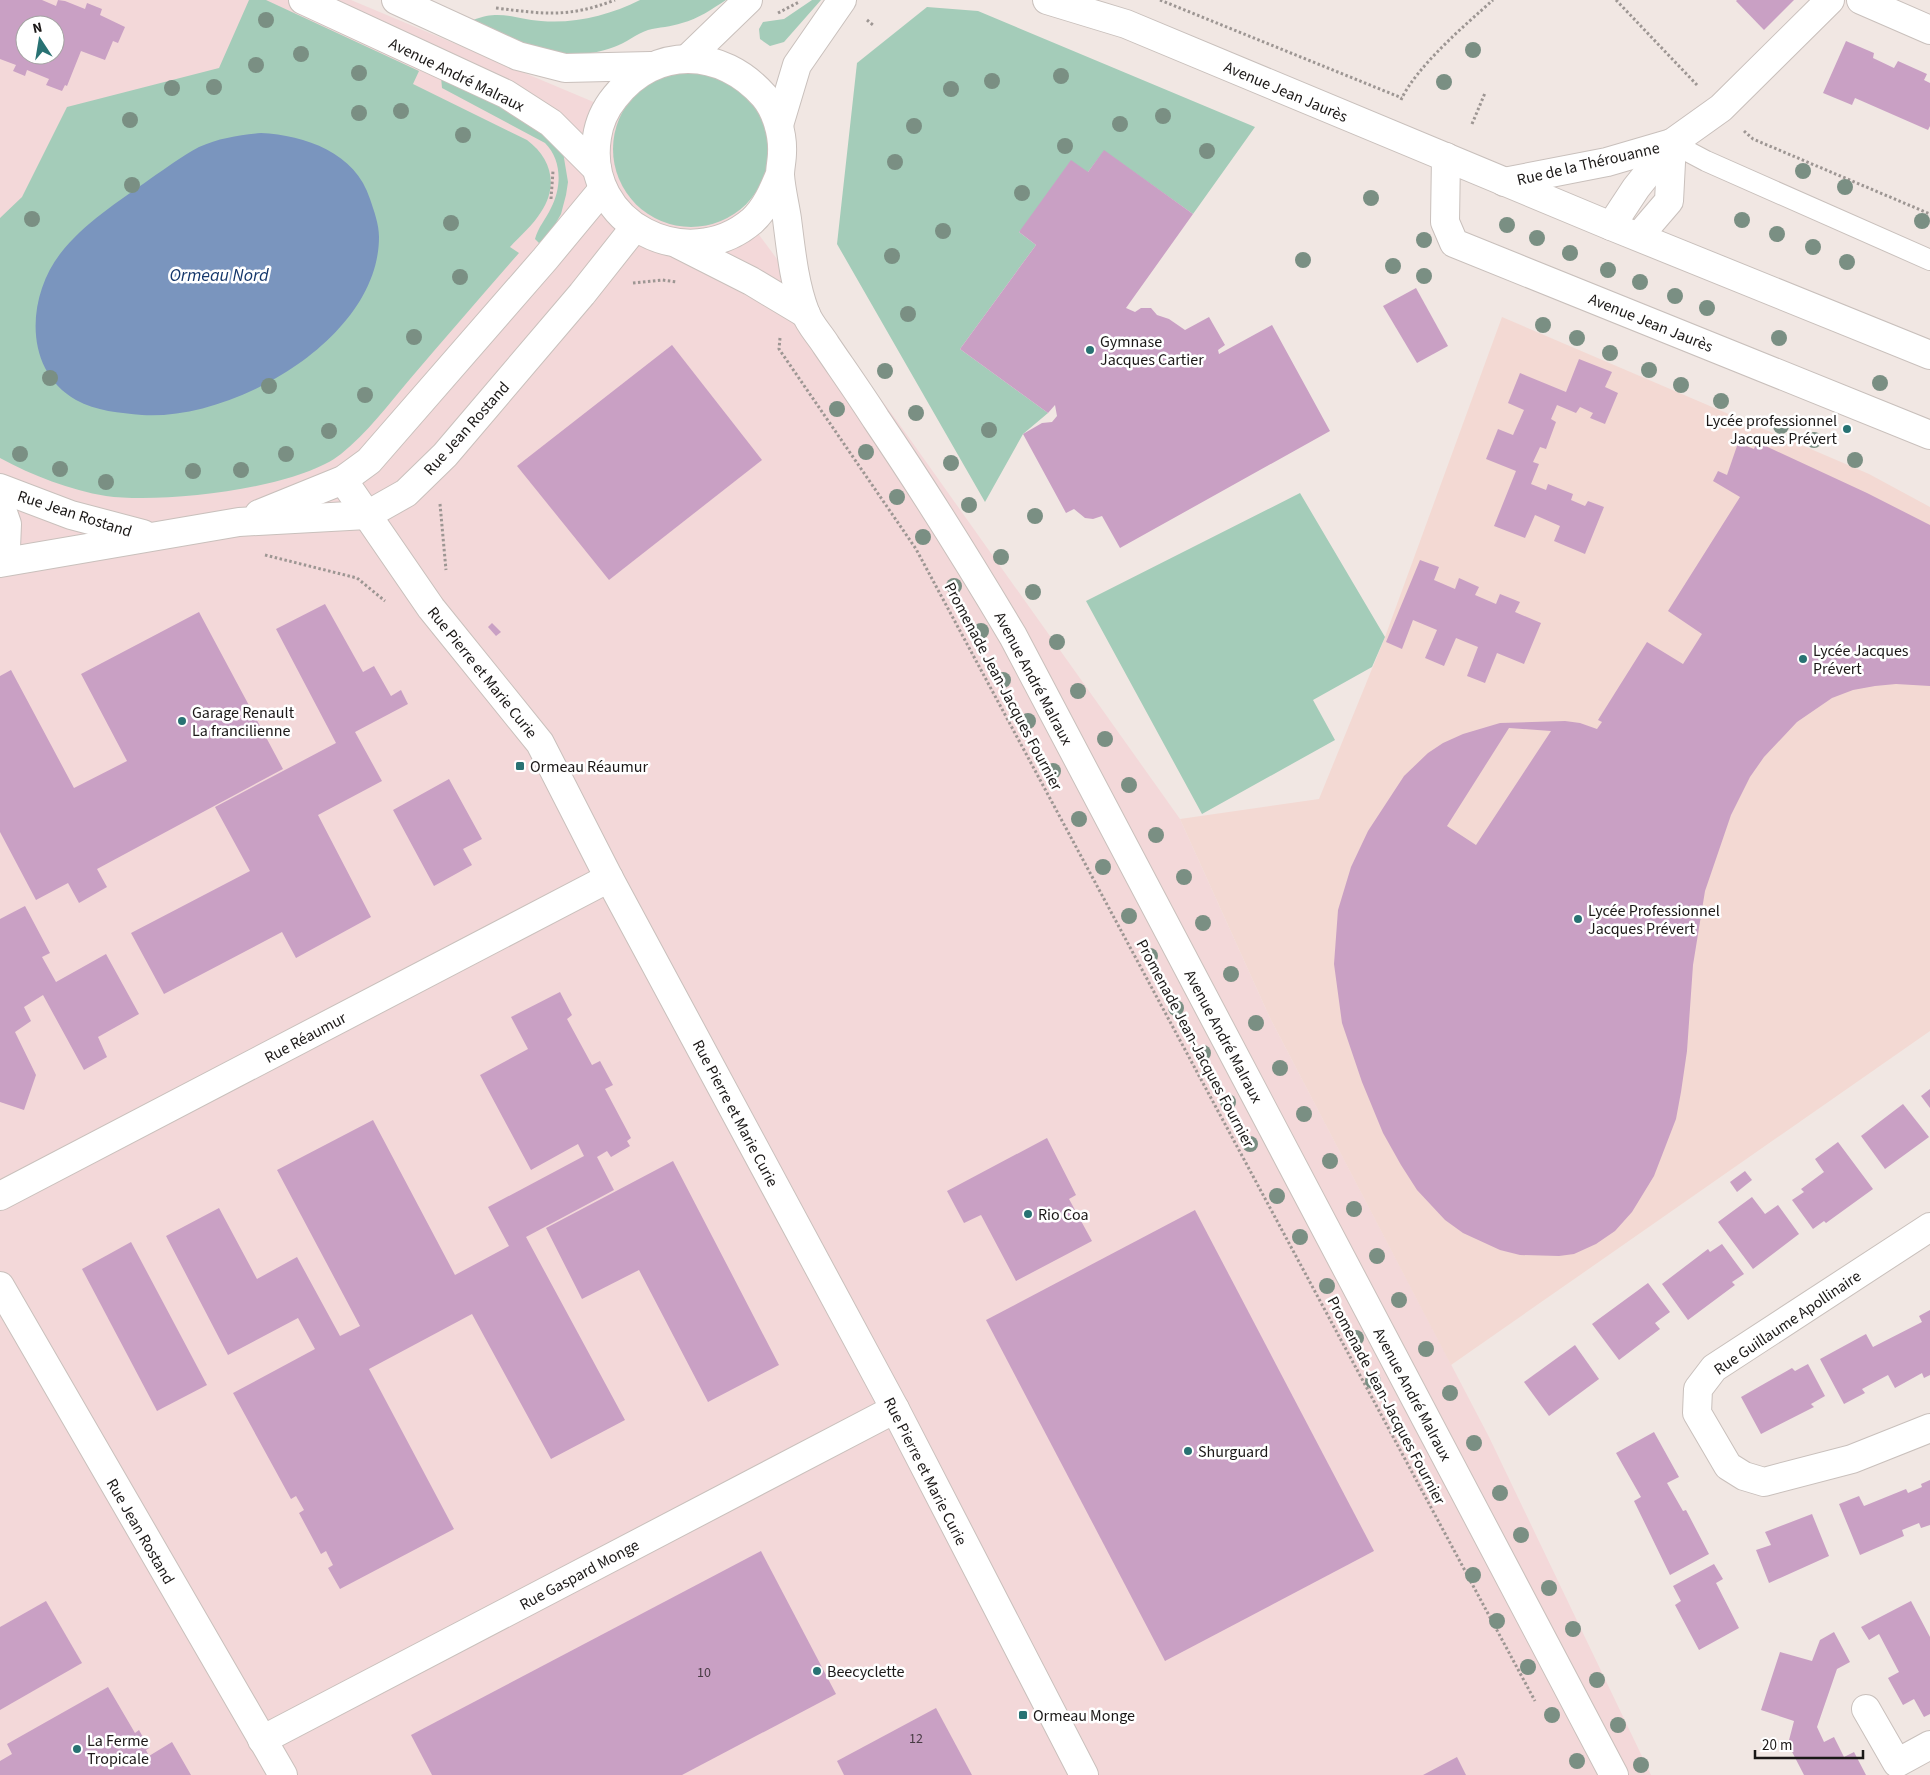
<svg xmlns="http://www.w3.org/2000/svg" width="1930" height="1775" font-family="'Source Sans 3',sans-serif">
  <style>
    .industrial { fill: #f3d8d9; fill-rule: evenodd }
    .education { fill: #f3d9d3 }
    .green { fill: #a4ccb9 }
    .water { fill: #7a95be }
    .building { fill: #c9a0c4; fill-rule: evenodd }
    .lines { fill: none; stroke-linecap: round; stroke-linejoin: round }
    .lane-casing { stroke: #c9c0bc; stroke-width: 22 }
    .street-casing { stroke: #c9c0bc; stroke-width: 30 }
    .secondary-casing { stroke: #c9c0bc; stroke-width: 30 }
    .path { stroke: #9d9693; stroke-width: 3; stroke-dasharray: 2.5 2.5; stroke-linecap: butt }
    .lane { stroke: #fff; stroke-width: 20 }
    .street { stroke: #fff; stroke-width: 28 }
    .secondary { stroke: #fff; stroke-width: 28 }
    .tree { fill: #7a8f83 }
    .poi-dot { fill: #287273; stroke: #fff; stroke-width: 2 }
    .labels { text-anchor: middle; stroke-width: 5; stroke-linejoin: round; paint-order: stroke }
    .number-label { font-size: 14px; fill: #463a42 }
    .street-label { font-size: 16px; fill: #1b1817; stroke: #fff }
    .poi-label { font-size: 16px; fill: #1b1817; stroke: #fff; text-anchor: start }
    .water-label { font-size: 18px; font-style: italic; fill: #15376b; stroke: #fff }
  </style>
  <rect width="100%" height="100%" fill="#f1e7e3"/>
  <path class="industrial" d="M0 0H351L691 143 897 421 1180 819 1270 1018 1489 1437 1651 1775H0ZM25 25H55V55H25Z"/>
  <polygon class="education" points="1502,317 1869,474 1930,507 1930,1031 1451,1365 1270,1018 1180,819 1319,799 1385,637"/>
  <g class="green">
    <path d="M249 0H266L419 71 413 84 527 140C551 158 559 185 541 212 533 225 520 236 510 247L519 253C482 295 446 337 410 379 389 404 367 433 341 454 297 489 162 504 106 496 70 490 33 476 0 458V218L22 197 67 107 219 68Z"/>
    <path d="M640 0H726C712 9 698 19 682 23 671 27 659 27 648 30 636 34 626 43 614 47 563 66 517 44 473 20 501 9 513 19 541 21 575 24 610 15 640 0Z"/>
    <polygon points="812,0 821,0 784,42 770,46 760,39 759,29 763,22 784,19"/>
    <polygon points="927,7 978,11 1255,127 1193,214 1104,151 1088,172 1019,232 1036,245 960,349 1048,413 1023,434 985,502 837,244 857,63"/>
    <circle cx="691" cy="149" r="78"/>
    <path d="M441 77 536 123 563 152 568 182 566 195 561 214 552 230 539 243 535 239C538 227 546 219 551 208 562 187 562 160 545 143L442 88Z"/>
    <polygon points="1300,493 1385,637 1372,667 1313,700 1335,740 1202,814 1086,601"/>
  </g>
  <path class="water" d="M261 133C305 135 356 153 370 199 374 211 379 224 379 237 379 339 233 421 142 415 120 413 96 411 76 400 23 370 27 297 60 254 84 223 119 201 150 179 166 168 182 156 199 147 219 138 240 135 261 133Z"/>
  <g class="building">
    <path d="M0 0H42L56 6 58 0 65 1 85 9 87 3 102 9 100 15 125 27 118 43 113 41 105 60 81 51 67 86 65 85 62 91 46 85 49 79 27 70 25 76 13 71 16 65 0 59ZM25 25H55V55H25Z"/>
    <polygon points="1737,0 1794,0 1764,30 1736,1"/>
    <polygon points="1846,41 1874,53 1873,58 1894,68 1898,61 1927,74 1924,80 1930,83 1930,126 1928,130 1855,98 1852,105 1823,93"/>
    <polygon points="1104,150 1193,214 1126,308 1135,312 1141,308 1151,308 1157,315 1169,319 1185,330 1209,317 1225,345 1218,350 1219,354 1272,325 1330,431 1120,548 1102,516 1093,519 1085,518 1074,509 1066,513 1023,434 1042,423 1052,422 1057,416 1055,405 1048,413 960,349 1036,245 1019,232 1071,160 1088,172"/>
    <polygon points="1416,288 1448,346 1417,363 1383,306"/>
    <polygon points="672,345 762,460 609,580 517,466"/>
    <polygon points="1579,359 1612,372 1605,387 1618,393 1605,424 1590,418 1593,413 1580,407 1576,413 1557,405 1551,419 1556,422 1546,449 1540,447 1533,462 1539,464 1531,484 1546,490 1548,484 1573,494 1571,500 1585,506 1588,501 1604,507 1585,554 1554,541 1560,526 1535,515 1525,538 1494,526 1516,471 1486,459 1498,429 1513,435 1524,410 1508,403 1520,373 1566,392"/>
    <path d="M1757 442 1867 493 1930 525V686L1896 684 1875 686 1853 690 1832 698 1797 722 1764 757 1750 777 1731 815 1705 891 1693 965 1687 1051 1681 1092 1676 1119 1654 1176 1632 1212 1615 1231 1596 1244 1574 1254 1559 1256 1520 1255 1500 1250 1463 1233 1445 1220 1417 1190 1401 1165 1383 1133 1362 1082 1342 1023 1334 964 1338 910 1351 867 1368 831 1404 776 1428 753 1443 743 1463 734 1500 723 1565 721 1580 723 1597 729 1602 722 1598 720 1647 642 1683 664 1702 634 1668 611 1740 497 1713 481 1718 471 1727 475 1738 443 1754 449ZM1509 728 1551 731 1476 845 1447 826Z"/>
    <polygon points="1420,560 1439,567 1434,580 1455,589 1459,578 1479,587 1475,595 1496,604 1500,594 1520,602 1515,612 1541,623 1524,664 1497,653 1485,683 1467,676 1478,647 1456,638 1444,666 1425,658 1437,630 1413,620 1402,649 1386,642"/>
    <polygon points="325,604 363,672 374,666 391,696 401,690 408,704 355,732 382,781 318,815 371,917 296,958 282,932 164,994 131,933 250,871 215,807 336,743 276,629"/>
    <polygon points="199,612 283,769 97,869 107,887 79,903 68,883 36,900 0,832 0,676 11,670 74,788 127,761 81,674"/>
    <polygon points="492,623 501,632 496,636 488,627"/>
    <polygon points="449,779 482,839 463,849 472,865 434,886 393,810"/>
    <polygon points="25,906 50,953 42,957 56,982 106,954 139,1014 98,1037 107,1057 84,1070 43,995 24,1007 31,1021 15,1032 36,1075 24,1110 0,1102 0,919"/>
    <polygon points="560,992 572,1015 567,1019 592,1065 600,1061 613,1085 605,1089 631,1138 627,1141 630,1146 611,1157 607,1151 597,1157 614,1190 526,1237 625,1420 551,1459 472,1314 369,1369 454,1529 340,1589 328,1568 333,1565 326,1551 321,1554 299,1513 304,1510 296,1496 291,1499 233,1393 315,1349 298,1318 228,1355 166,1236 219,1208 257,1279 297,1257 340,1336 360,1326 277,1170 373,1120 455,1275 509,1246 488,1207 584,1156 578,1144 531,1170 480,1075 528,1049 511,1017"/>
    <polygon points="1930,1089 1930,1108 1921,1096"/>
    <polygon points="1903,1104 1929,1137 1885,1169 1861,1136"/>
    <polygon points="1047,1138 1076,1195 1069,1199 1092,1241 1016,1281 981,1215 964,1223 947,1191"/>
    <polygon points="1838,1142 1873,1189 1826,1223 1824,1221 1813,1229 1792,1200 1804,1192 1801,1189 1824,1172 1815,1159"/>
    <polygon points="673,1161 779,1365 708,1402 639,1270 582,1299 546,1228"/>
    <polygon points="1745,1171 1752,1180 1737,1192 1730,1182"/>
    <polygon points="1752,1197 1765,1214 1778,1205 1799,1234 1753,1269 1718,1222"/>
    <polygon points="1195,1210 1374,1551 1165,1661 986,1320"/>
    <polygon points="131,1242 207,1385 157,1411 82,1269"/>
    <polygon points="1722,1244 1744,1274 1732,1282 1735,1285 1688,1320 1662,1284 1708,1249 1710,1252"/>
    <polygon points="1648,1283 1670,1312 1655,1323 1660,1329 1619,1360 1592,1324"/>
    <polygon points="1930,1310 1930,1375 1924,1378 1922,1373 1895,1388 1888,1375 1862,1389 1865,1393 1844,1404 1820,1359 1866,1334 1873,1347 1922,1322 1919,1316"/>
    <polygon points="1575,1345 1599,1379 1549,1416 1524,1382"/>
    <polygon points="1808,1364 1825,1396 1811,1404 1814,1407 1761,1434 1741,1397 1792,1368 1795,1371"/>
    <polygon points="1654,1432 1679,1477 1667,1483 1683,1511 1686,1510 1709,1554 1670,1575 1634,1501 1641,1497 1616,1453"/>
    <polygon points="1930,1480 1930,1525 1921,1528 1919,1523 1902,1530 1904,1536 1860,1555 1839,1504 1859,1496 1864,1506 1906,1489 1908,1493 1922,1487 1921,1484"/>
    <polygon points="1812,1514 1829,1556 1769,1583 1756,1550 1771,1545 1765,1532"/>
    <polygon points="761,1551 836,1694 682,1775 432,1775 411,1735"/>
    <polygon points="1714,1564 1723,1579 1716,1583 1739,1628 1699,1650 1675,1605 1681,1601 1673,1586"/>
    <polygon points="46,1601 82,1663 0,1710 0,1627"/>
    <polygon points="1911,1601 1930,1637 1930,1714 1924,1717 1914,1699 1903,1705 1888,1678 1899,1672 1879,1634 1869,1640 1861,1627"/>
    <polygon points="1834,1632 1850,1662 1837,1669 1817,1727 1824,1742 1834,1737 1844,1757 1854,1752 1866,1775 1804,1775 1788,1744 1794,1721 1761,1710 1780,1652 1812,1661 1820,1640"/>
    <polygon points="108,1687 135,1733 139,1730 149,1748 146,1750 149,1756 172,1742 191,1775 0,1775 0,1761 12,1754 7,1744"/>
    <polygon points="936,1708 972,1775 844,1775 837,1761"/>
    <polygon points="1457,1757 1466,1775 1423,1775"/>
  </g>
  <g class="lines">
    <g class="lane-casing">
      <polyline id="lane" points="1672,143 1706,161 1930,260"/>
    </g>
    <g class="street-casing">
      <g id="street">
        <polyline points="1861,0 1930,30"/>
        <polyline points="1446,157 1445,222 1454,243 1930,435"/>
        <polyline points="1504,182 1607,162 1672,143"/>
        <polyline points="1611,226 1636,188 1672,143 1721,108 1830,0"/>
        <polyline points="1639,236 1669,201 1672,143"/>
        <polyline points="343,480 431,608 540,743 609,878 895,1409 1084,1775"/>
        <polyline points="0,488 71,515 143,534"/>
        <polyline points="0,504 7,524 6,548 0,554"/>
        <polyline points="259,514 343,480 369,461 545,259 603,189"/>
        <polyline points="0,563 239,522 367,515 406,493 445,455 582,294 635,227"/>
        <polyline points="0,1196 609,878"/>
        <polyline points="1930,1227 1714,1368 1698,1389 1697,1413 1728,1466 1744,1476 1764,1482 1852,1459 1930,1428"/>
        <polyline points="0,1286 283,1775"/>
        <polyline points="1866,1709 1897,1763 1930,1745"/>
        <polyline points="262,1740 895,1409"/>
      </g>
    </g>
    <g class="secondary-casing">
      <g id="secondary">
        <polyline points="303,0 506,94 551,123 597,169"/>
        <polyline points="396,0 518,56 565,68 651,66"/>
        <polyline points="1047,0 1126,24 1611,226 1930,355"/>
        <polyline points="688,58 748,0"/>
        <polyline points="779,125 797,65 842,0"/>
        <path d="M780 174C773 191 766 208 752 221 687 276 583 224 597 137 599 123 606 108 615 97 655 45 722 48 764 96 776 110 783 134 782 153 782 160 780 168 780 175 781 190 785 205 787 219 791 250 794 283 805 312 809 324 820 335 826 345 843 370 860 394 876 419 924 490 969 562 1013 636L1614 1775"/>
        <polyline points="678,244 751,281 806,314"/>
      </g>
    </g>
    <g class="path">
      <polyline points="1160,0 1402,98"/>
      <polyline points="1616,0 1697,85"/>
      <path d="M496 8C544 14 568 18 615 0"/>
      <polyline points="778,13 799,2"/>
      <polyline points="867,20 873,25"/>
      <path d="M1401 100C1416 67 1465 25 1493 0"/>
      <polyline points="1472,124 1485,93"/>
      <polyline points="1744,131 1753,139 1930,214"/>
      <polyline points="551,199 553,171"/>
      <polyline points="633,283 662,280 677,282"/>
      <polyline points="780,338 779,349 916,549 1535,1701"/>
      <polyline points="440,504 446,570"/>
      <polyline points="265,555 357,578 385,601"/>
    </g>
    <use href="#lane" class="lane"/>
    <use href="#street" class="street"/>
    <use href="#secondary" class="secondary"/>
  </g>
  <g class="tree">
    <circle cx="266" cy="20" r="8"/>
    <circle cx="1473" cy="50" r="8"/>
    <circle cx="301" cy="54" r="8"/>
    <circle cx="256" cy="65" r="8"/>
    <circle cx="359" cy="73" r="8"/>
    <circle cx="1061" cy="76" r="8"/>
    <circle cx="992" cy="81" r="8"/>
    <circle cx="1444" cy="82" r="8"/>
    <circle cx="214" cy="87" r="8"/>
    <circle cx="172" cy="88" r="8"/>
    <circle cx="951" cy="89" r="8"/>
    <circle cx="401" cy="111" r="8"/>
    <circle cx="359" cy="113" r="8"/>
    <circle cx="1163" cy="116" r="8"/>
    <circle cx="130" cy="120" r="8"/>
    <circle cx="1120" cy="124" r="8"/>
    <circle cx="914" cy="126" r="8"/>
    <circle cx="463" cy="135" r="8"/>
    <circle cx="1065" cy="146" r="8"/>
    <circle cx="1207" cy="151" r="8"/>
    <circle cx="895" cy="162" r="8"/>
    <circle cx="1803" cy="171" r="8"/>
    <circle cx="132" cy="185" r="8"/>
    <circle cx="1845" cy="187" r="8"/>
    <circle cx="1022" cy="193" r="8"/>
    <circle cx="1371" cy="198" r="8"/>
    <circle cx="32" cy="219" r="8"/>
    <circle cx="1742" cy="220" r="8"/>
    <circle cx="1922" cy="221" r="8"/>
    <circle cx="451" cy="223" r="8"/>
    <circle cx="1507" cy="225" r="8"/>
    <circle cx="943" cy="231" r="8"/>
    <circle cx="1777" cy="234" r="8"/>
    <circle cx="1537" cy="238" r="8"/>
    <circle cx="1424" cy="240" r="8"/>
    <circle cx="1813" cy="247" r="8"/>
    <circle cx="1570" cy="253" r="8"/>
    <circle cx="892" cy="256" r="8"/>
    <circle cx="1303" cy="260" r="8"/>
    <circle cx="1847" cy="262" r="8"/>
    <circle cx="1393" cy="266" r="8"/>
    <circle cx="1608" cy="270" r="8"/>
    <circle cx="1424" cy="276" r="8"/>
    <circle cx="460" cy="277" r="8"/>
    <circle cx="1640" cy="282" r="8"/>
    <circle cx="1675" cy="296" r="8"/>
    <circle cx="1707" cy="308" r="8"/>
    <circle cx="908" cy="314" r="8"/>
    <circle cx="1543" cy="325" r="8"/>
    <circle cx="414" cy="337" r="8"/>
    <circle cx="1577" cy="338" r="8"/>
    <circle cx="1779" cy="338" r="8"/>
    <circle cx="1610" cy="353" r="8"/>
    <circle cx="1649" cy="370" r="8"/>
    <circle cx="885" cy="371" r="8"/>
    <circle cx="50" cy="378" r="8"/>
    <circle cx="1880" cy="383" r="8"/>
    <circle cx="1681" cy="385" r="8"/>
    <circle cx="269" cy="386" r="8"/>
    <circle cx="365" cy="395" r="8"/>
    <circle cx="1721" cy="401" r="8"/>
    <circle cx="837" cy="409" r="8"/>
    <circle cx="916" cy="413" r="8"/>
    <circle cx="1781" cy="426" r="8"/>
    <circle cx="989" cy="430" r="8"/>
    <circle cx="329" cy="431" r="8"/>
    <circle cx="1814" cy="440" r="8"/>
    <circle cx="866" cy="452" r="8"/>
    <circle cx="20" cy="454" r="8"/>
    <circle cx="286" cy="454" r="8"/>
    <circle cx="1855" cy="460" r="8"/>
    <circle cx="951" cy="463" r="8"/>
    <circle cx="60" cy="469" r="8"/>
    <circle cx="241" cy="470" r="8"/>
    <circle cx="193" cy="471" r="8"/>
    <circle cx="106" cy="482" r="8"/>
    <circle cx="897" cy="497" r="8"/>
    <circle cx="969" cy="505" r="8"/>
    <circle cx="1035" cy="516" r="8"/>
    <circle cx="923" cy="537" r="8"/>
    <circle cx="1001" cy="557" r="8"/>
    <circle cx="954" cy="586" r="8"/>
    <circle cx="1033" cy="592" r="8"/>
    <circle cx="981" cy="631" r="8"/>
    <circle cx="1057" cy="642" r="8"/>
    <circle cx="1003" cy="680" r="8"/>
    <circle cx="1078" cy="691" r="8"/>
    <circle cx="1028" cy="721" r="8"/>
    <circle cx="1105" cy="739" r="8"/>
    <circle cx="1053" cy="771" r="8"/>
    <circle cx="1129" cy="785" r="8"/>
    <circle cx="1079" cy="819" r="8"/>
    <circle cx="1156" cy="835" r="8"/>
    <circle cx="1103" cy="867" r="8"/>
    <circle cx="1184" cy="877" r="8"/>
    <circle cx="1129" cy="916" r="8"/>
    <circle cx="1203" cy="923" r="8"/>
    <circle cx="1150" cy="956" r="8"/>
    <circle cx="1231" cy="974" r="8"/>
    <circle cx="1176" cy="1008" r="8"/>
    <circle cx="1256" cy="1023" r="8"/>
    <circle cx="1203" cy="1053" r="8"/>
    <circle cx="1280" cy="1068" r="8"/>
    <circle cx="1228" cy="1102" r="8"/>
    <circle cx="1304" cy="1114" r="8"/>
    <circle cx="1250" cy="1144" r="8"/>
    <circle cx="1330" cy="1161" r="8"/>
    <circle cx="1277" cy="1196" r="8"/>
    <circle cx="1354" cy="1209" r="8"/>
    <circle cx="1300" cy="1237" r="8"/>
    <circle cx="1377" cy="1256" r="8"/>
    <circle cx="1327" cy="1286" r="8"/>
    <circle cx="1399" cy="1300" r="8"/>
    <circle cx="1356" cy="1338" r="8"/>
    <circle cx="1426" cy="1349" r="8"/>
    <circle cx="1373" cy="1381" r="8"/>
    <circle cx="1450" cy="1393" r="8"/>
    <circle cx="1474" cy="1443" r="8"/>
    <circle cx="1500" cy="1493" r="8"/>
    <circle cx="1521" cy="1535" r="8"/>
    <circle cx="1473" cy="1575" r="8"/>
    <circle cx="1549" cy="1588" r="8"/>
    <circle cx="1497" cy="1621" r="8"/>
    <circle cx="1573" cy="1629" r="8"/>
    <circle cx="1528" cy="1667" r="8"/>
    <circle cx="1597" cy="1680" r="8"/>
    <circle cx="1552" cy="1715" r="8"/>
    <circle cx="1618" cy="1725" r="8"/>
    <circle cx="1577" cy="1761" r="8"/>
    <circle cx="1641" cy="1765" r="8"/>
  </g>
  <g class="poi-dot">
    <circle cx="1090" cy="350" r="5"/>
    <circle cx="1847" cy="429" r="5"/>
    <circle cx="1803" cy="659" r="5"/>
    <circle cx="182" cy="721" r="5"/>
    <rect x="515" y="761" width="10" height="10" rx="2.5"/>
    <circle cx="1578" cy="919" r="5"/>
    <circle cx="1028" cy="1214" r="5"/>
    <circle cx="1188" cy="1451" r="5"/>
    <circle cx="817" cy="1671" r="5"/>
    <rect x="1018" y="1710" width="10" height="10" rx="2.5"/>
    <circle cx="77" cy="1749" r="5"/>
  </g>
  <g class="labels">
    <g class="number-label">
      <text x="704" y="1677">10</text>
      <text x="916" y="1743">12</text>
    </g>
    <g class="street-label">
      <text transform="translate(457 74) rotate(26)" y="6">Avenue André Malraux</text>
      <text transform="translate(1286 91) rotate(23)" y="6">Avenue Jean Jaurès</text>
      <text transform="translate(1588 163) rotate(-13)" y="6">Rue de la Thérouanne</text>
      <text transform="translate(1651 322) rotate(22)" y="6">Avenue Jean Jaurès</text>
      <text transform="translate(466 428) rotate(-48)" y="6">Rue Jean Rostand</text>
      <text transform="translate(75 513) rotate(18)" y="6">Rue Jean Rostand</text>
      <text transform="translate(483 672) rotate(51)" y="6">Rue Pierre et Marie Curie</text>
      <text transform="translate(1034 678) rotate(62)" y="6">Avenue André Malraux</text>
      <text transform="translate(1004 686) rotate(62)" y="6">Promenade Jean-Jacques Fournier</text>
      <text transform="translate(1224 1036) rotate(62)" y="6">Avenue André Malraux</text>
      <text transform="translate(305 1037) rotate(-28)" y="6">Rue Réaumur</text>
      <text transform="translate(1196 1043) rotate(62)" y="6">Promenade Jean-Jacques Fournier</text>
      <text transform="translate(736 1113) rotate(62)" y="6">Rue Pierre et Marie Curie</text>
      <text transform="translate(1787 1322) rotate(-34)" y="6">Rue Guillaume Apollinaire</text>
      <text transform="translate(1413 1394) rotate(62)" y="6">Avenue André Malraux</text>
      <text transform="translate(1387 1400) rotate(62)" y="6">Promenade Jean-Jacques Fournier</text>
      <text transform="translate(926 1471) rotate(63)" y="6">Rue Pierre et Marie Curie</text>
      <text transform="translate(141 1531) rotate(60)" y="6">Rue Jean Rostand</text>
      <text transform="translate(579 1574) rotate(-28)" y="6">Rue Gaspard Monge</text>
    </g>
    <g class="poi-label">
      <text x="1100" y="347">Gymnase<tspan x="1100" dy="18">Jacques Cartier</tspan></text>
      <text x="1837" y="426" text-anchor="end">Lycée professionnel<tspan x="1837" dy="18">Jacques Prévert</tspan></text>
      <text x="1813" y="656">Lycée Jacques<tspan x="1813" dy="18">Prévert</tspan></text>
      <text x="192" y="718">Garage Renault<tspan x="192" dy="18">La francilienne</tspan></text>
      <text x="530" y="772">Ormeau Réaumur</text>
      <text x="1588" y="916">Lycée Professionnel<tspan x="1588" dy="18">Jacques Prévert</tspan></text>
      <text x="1038" y="1220">Rio Coa</text>
      <text x="1198" y="1457">Shurguard</text>
      <text x="827" y="1677">Beecyclette</text>
      <text x="1033" y="1721">Ormeau Monge</text>
      <text x="87" y="1746">La Ferme<tspan x="87" dy="18">Tropicale</tspan></text>
    </g>
    <g class="water-label">
      <text x="219" y="281">Ormeau Nord</text>
    </g>
  </g>
  <g transform="translate(40 40) rotate(348)"><circle r="24" fill="#ffffff" stroke="#a4a3a2"/>
  <path d="M0-4L9 19L0 12L-9 19Z" fill="#287273"/>
  <text y="-8" font-size="14" font-weight="bold" text-anchor="middle" fill="#1b1817">N</text>
  </g>
  <path d="M1755 1750v8h108v-8" fill="none" stroke="#1b1817" stroke-width="2.5"/>
  <text x="1762" y="1750" font-size="15" fill="#1b1817" stroke="#ffffff" stroke-width="4" paint-order="stroke">20 m</text>
</svg>
